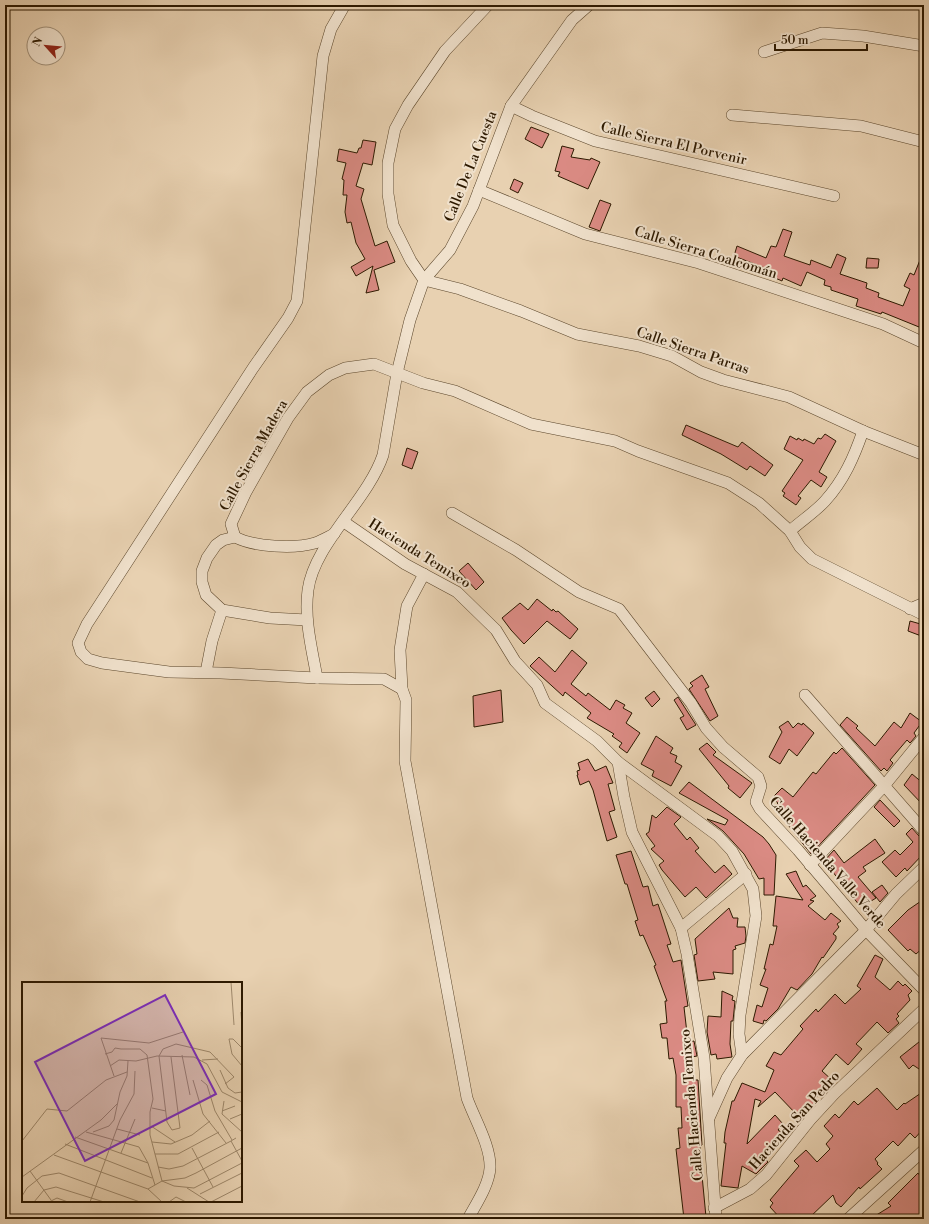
<svg xmlns="http://www.w3.org/2000/svg" width="929" height="1224" font-family="'Libre Bodoni',serif">
  <style>
    .building { fill: #db8b84; stroke: #2d1900 }
    .lines { fill: none; stroke-linecap: round; stroke-linejoin: round }
    .street-casing { stroke: #5c472c; stroke-width: 12 }
    .street { stroke: #f0e1cc; stroke-width: 11 }
    .labels { text-anchor: middle; stroke-width: 4; stroke-linejoin: round; paint-order: stroke }
    .street-label { font-size: 14px; fill: #2d1900; stroke: #f0e1cc }
    .inset-road { fill: none; stroke: #9d876a; stroke-width: 1 }
    .view { fill: #7b2cbf; fill-opacity: 0.15; stroke: #7b2cbf; stroke-width: 2 }
    .inset-edge { fill: none; stroke: #2d1900; stroke-width: 2 }
  </style>
  <rect width="100%" height="100%" fill="#e8d1b1"/>
  <filter id="stains"><feTurbulence type="fractalNoise" baseFrequency=".005" numOctaves="4"/><feColorMatrix values="0 0 0 0 .2 0 0 0 0 .09 0 0 0 0 .02 0 0 0 .5 -.17"/></filter>
  <radialGradient id="worn" r=".72"><stop offset=".6" stop-color="#630" stop-opacity="0"/><stop offset="1" stop-color="#630" stop-opacity=".3"/></radialGradient>
  <g class="building">
    <polygon points="531,127 549,134 542,148 525,139"/>
    <polygon points="363,140 376,142 372,165 363,163 356,186 364,189 361,199 375,246 387,241 395,262 374,270 379,290 366,293 373,266 356,276 351,267 365,259 356,243 351,222 347,223 345,212 347,195 343,195 344,180 342,179 346,163 337,161 339,149 357,153 359,148 361,148"/>
    <polygon points="562,146 574,149 571,157 590,160 591,158 600,162 588,189 558,176 560,172 555,171"/>
    <polygon points="514,179 523,183 518,193 510,189"/>
    <polygon points="600,200 611,204 600,231 589,227"/>
    <polygon points="783,229 792,232 784,256 810,265 811,260 831,268 837,254 846,258 840,274 867,283 866,288 879,293 878,297 903,306 910,289 904,286 910,273 914,275 924,250 924,329 882,312 881,314 856,306 858,299 831,290 831,287 824,285 825,280 807,272 801,286 783,278 782,281 773,277 775,272 734,256 737,246 766,258 771,246 776,247"/>
    <polygon points="867,258 879,259 878,268 866,268"/>
    <polygon points="686,425 738,447 742,442 773,465 765,476 750,466 747,470 721,454 682,435"/>
    <polygon points="825,434 836,441 819,472 827,477 821,487 811,480 798,496 801,498 796,505 783,496 785,493 782,491 803,460 784,449 790,436 797,440 798,438 803,441 804,439 814,444 818,438 821,439"/>
    <polygon points="407,448 418,452 412,469 402,465"/>
    <polygon points="468,563 484,582 476,590 459,571"/>
    <polygon points="537,599 552,611 553,609 556,612 558,611 578,629 570,639 547,621 524,644 511,630 502,618 520,603 528,610"/>
    <polygon points="910,621 924,625 924,637 908,631"/>
    <polygon points="572,650 587,663 571,684 586,696 588,693 610,710 616,700 625,705 623,708 632,713 626,723 640,733 627,753 619,747 622,743 612,736 614,734 587,718 591,713 565,692 563,696 530,666 539,657 555,672"/>
    <polygon points="702,675 709,687 705,689 718,716 710,721 689,689 693,686 690,683"/>
    <polygon points="501,690 503,722 474,727 473,696"/>
    <polygon points="654,691 660,699 652,707 645,698"/>
    <polygon points="678,697 696,725 687,730 680,718 684,716 674,700"/>
    <polygon points="910,713 922,722 914,733 916,736 911,742 910,743 907,740 890,760 893,763 887,771 884,768 881,771 840,725 847,717 858,726 856,728 875,746 894,722 901,728"/>
    <polygon points="788,721 793,728 798,723 802,725 803,723 814,733 797,756 789,749 780,764 769,757 782,732 779,727"/>
    <polygon points="656,736 673,748 670,753 677,756 675,762 682,766 671,786 652,776 654,771 641,764"/>
    <polygon points="707,743 716,752 713,755 752,783 740,798 728,788 729,786 699,749"/>
    <polygon points="842,748 875,785 811,854 774,807 778,803 772,798 782,788 793,797 813,772 816,774 834,752 836,754"/>
    <polygon points="588,759 595,771 606,766 613,783 608,784 615,810 609,812 617,837 607,841 593,790 589,781 580,785 577,775 578,775 577,771 580,770 578,763"/>
    <polygon points="912,774 924,784 924,806 904,785"/>
    <polygon points="689,782 763,837 769,844 776,855 774,895 764,895 764,878 759,879 744,854 723,831 707,819 725,825 728,820 679,793"/>
    <polygon points="880,800 900,821 894,827 874,807"/>
    <polygon points="667,807 681,817 674,824 687,840 690,837 699,848 695,851 715,873 724,865 732,874 706,898 696,887 685,897 662,870 659,865 664,861 651,849 655,846 646,834 649,832 652,815 656,818"/>
    <polygon points="912,828 919,836 924,838 924,853 907,871 905,868 896,877 882,862 895,850 900,855 913,842 906,834"/>
    <polygon points="875,839 885,853 863,867 866,871 858,877 876,898 868,903 867,901 860,906 824,861 834,850 844,863"/>
    <polygon points="631,851 643,887 648,886 653,906 658,904 671,944 667,945 673,962 681,960 688,1006 684,1007 688,1042 694,1041 697,1056 686,1058 691,1080 698,1080 702,1145 700,1146 701,1165 706,1217 684,1219 676,1149 680,1148 678,1128 682,1128 681,1107 676,1107 676,1075 673,1058 669,1059 667,1038 662,1038 660,1024 667,1023 665,1001 667,1001 654,966 656,965 643,935 640,936 635,921 638,920 630,894 627,884 625,884 616,855"/>
    <polygon points="796,871 803,887 806,885 816,896 810,900 814,901 808,906 825,920 831,913 841,921 837,924 839,927 833,934 836,936 836,939 823,958 822,957 812,974 797,990 791,987 778,1009 766,1021 764,1020 763,1024 753,1021 757,1005 762,1007 768,988 760,985 766,969 764,969 770,944 773,945 777,926 773,926 776,896 803,900 786,874"/>
    <polygon points="882,885 888,893 880,902 872,892"/>
    <polygon points="924,899 924,929 919,933 922,936 919,939 924,944 924,947 916,954 910,949 908,951 888,930 908,910"/>
    <polygon points="729,908 733,918 738,918 737,927 745,927 746,936 745,943 735,946 736,949 733,950 733,974 713,972 715,979 698,981 694,955 697,954 695,939"/>
    <polygon points="875,955 883,959 875,977 890,990 898,981 903,986 905,984 912,991 908,995 910,1000 897,1014 899,1016 896,1019 899,1023 888,1033 877,1022 856,1044 862,1049 848,1065 836,1054 822,1071 832,1080 833,1085 825,1088 816,1098 818,1100 811,1108 808,1106 798,1116 775,1092 758,1107 761,1101 755,1099 747,1144 775,1115 783,1124 778,1130 781,1132 776,1137 778,1140 763,1156 768,1162 756,1174 742,1166 738,1188 721,1186 726,1143 724,1143 725,1132 732,1101 734,1101 742,1083 765,1092 774,1070 766,1066 774,1052 781,1055 803,1029 800,1026 816,1009 818,1012 835,994 845,1004 861,989 857,986"/>
    <polygon points="722,991 733,996 732,1000 735,1001 733,1021 731,1021 730,1044 732,1057 717,1059 716,1054 711,1055 707,1032 708,1016 721,1017"/>
    <polygon points="924,1038 924,1064 919,1069 913,1065 909,1069 900,1057"/>
    <polygon points="877,1088 897,1110 904,1103 905,1104 924,1091 924,1128 915,1138 910,1133 898,1146 893,1141 875,1159 878,1163 877,1164 882,1169 860,1189 859,1187 841,1207 836,1203 833,1195 808,1219 781,1219 770,1207 773,1203 770,1200 799,1166 794,1161 806,1150 817,1162 830,1149 826,1144 833,1136 824,1126 835,1114 839,1118 854,1101 858,1105"/>
    <polygon points="918,1173 924,1182 924,1219 870,1219 891,1206 888,1203"/>
  </g>
  <g class="lines">
    <g class="street-casing">
      <g id="street">
        <polyline points="488,5 445,51 408,105 395,129 388,163 388,194 393,225 411,261 424,280 460,289 521,311 577,334 639,346 672,356 701,372 723,380 789,397 863,431 924,455"/>
        <polyline points="343,8 331,29 323,56 297,301 288,318 253,368 87,624 78,643 81,652 88,659 102,663 169,672 221,673 317,678 384,679 402,689"/>
        <polyline points="764,52 822,33 863,36 924,46"/>
        <polyline points="511,106 532,116 595,141 834,196"/>
        <polyline points="732,115 861,126 924,142"/>
        <polyline points="479,190 585,234 699,263 883,324 924,343"/>
        <polyline points="452,513 516,550 579,592 619,609 691,703 706,728 723,747 758,777 761,786 756,802 760,809 798,850 866,930 924,990"/>
        <polyline points="344,522 405,564 457,592 496,630 515,661 537,685 545,703 597,741 618,762 718,836 732,851 753,889 756,916 740,1015 739,1034 742,1055"/>
        <path d="M790 531C801 521 815 512 825 501 844 480 854 457 863 431"/>
        <polyline points="235,537 231,524 246,492 288,418 307,392 329,375 345,368 374,364 423,383 455,391 531,424 615,441 638,451 728,483 759,503 790,531 800,547 812,559 924,615"/>
        <polyline points="235,537 223,540 216,545 207,558 202,571 202,582 206,595 222,610 270,618 307,620"/>
        <path d="M235 537C254 547 294 549 315 543 321 541 328 537 334 534"/>
        <path d="M424 574 407 606 400 650 402 689 406 700 405 761 467 1098C474 1118 491 1146 490 1168 489 1185 476 1204 468 1219"/>
        <polyline points="910,609 924,603"/>
        <polyline points="206,672 212,641 222,610"/>
        <path d="M317 678C312 649 304 620 308 590 314 544 368 500 383 455L397 373 410 320 424 280 450 250 473 206 511 106 572 20 589 5"/>
        <polyline points="805,695 924,831"/>
        <polyline points="618,762 624,797 632,832 681,928 687,954 704,1058 716,1219"/>
        <polyline points="810,865 884,786 924,737"/>
        <polyline points="681,928 746,874"/>
        <polyline points="709,1118 727,1078 742,1055 866,930 896,894 924,867"/>
        <polyline points="714,1208 750,1189 766,1175 810,1120 834,1094 924,1009"/>
        <polyline points="848,1219 924,1150"/>
      </g>
    </g>
    <use href="#street" class="street"/>
  </g>
  <g class="labels">
    <g class="street-label">
      <text transform="translate(674 143) rotate(13)" y="5">Calle Sierra El Porvenir</text>
      <text transform="translate(470 166) rotate(-68)" y="5">Calle De La Cuesta</text>
      <text transform="translate(706 252) rotate(17)" y="5">Calle Sierra Coalcomán</text>
      <text transform="translate(693 350) rotate(19)" y="5">Calle Sierra Parras</text>
      <text transform="translate(253 455) rotate(-61)" y="5">Calle Sierra Madera</text>
      <text transform="translate(420 553) rotate(32)" y="5">Hacienda Temixco</text>
      <text transform="translate(828 862) rotate(49)" y="5">Calle Hacienda Valle Verde</text>
      <text transform="translate(691 1105) rotate(-95)" y="5">Calle Hacienda Temixco</text>
      <text transform="translate(794 1120) rotate(-48)" y="5">Hacienda San Pedro</text>
    </g>
  </g>
  <g transform="translate(22 982)">
    <rect width="220" height="220" fill="#e8d1b1"/>
    <path class="inset-road" d="M209 0 212 43M219 30 220 44M220 66 211 57H207L210 72 220 84M99 67H118L125 73 131 117 128 130V153L140 199 152 204 172 206 220 181M83 72 90 70 93 66 99 67M160 73 168 113M149 75 158 146 150 148 145 140 137 74 141 67 154 62 188 70 212 95 203 102M180 78 196 77M88 84 97 78 114 79 135 74 172 75 185 82 200 110 220 120M198 88 206 106 213 111 220 110M92 94 79 56 127 61 161 50M171 98 181 132 204 161M179 98 185 103 193 129 210 158M202 119 200 132 220 150M130 126 144 129M200 129 213 124M208 137 220 132M129 144 153 160M95 147 118 153M64 150 117 165 126 181 133 203M71 150 87 144 92 138 98 110 105 94 106 79M53 155 126 181M214 156 209 159 220 179M0 159 25 127 45 129 84 98 105 90M130 160 149 162 170 153 188 139M43 162 130 196M170 166 191 205M99 171 113 137M133 172H156L197 150M32 173 126 207 140 220M136 185 147 187 161 184 209 159M8 189 29 218M0 195 79 138 96 121M165 206 187 220M126 207 140 199 163 196 174 191 220 166M178 212 220 191M0 214 5 206 20 194 37 191 118 220M12 220 22 208 34 205 82 220M27 220 35 216 46 220M68 220 98 138 112 112 113 89M147 220 154 215 164 220M189 220 220 204"/>
    <path class="view" d="M143 13 194 112 63 179 13 80Z"/>
    <rect width="220" height="220" class="inset-edge"/>
  </g>
  <rect width="929" height="1224" fill="none" stroke="#e8d1b1" stroke-width="20"/>
  <rect x="6" y="6" width="917" height="1212" fill="none" stroke="#2d1900" stroke-width="2"/>
  <rect x="10" y="10" width="909" height="1204" fill="none" stroke="#2d1900"/>
  <g transform="translate(46 46) rotate(297)"><circle r="19" fill="#f0e1cc" stroke="#a2917a"/>
  <path d="M0-3L7 15L0 10L-7 15Z" fill="#8f2418"/>
  <text y="-6" font-size="11" font-weight="bold" text-anchor="middle" fill="#2d1900">N</text>
  </g>
  <path d="M775 44v6h92v-6" fill="none" stroke="#2d1900" stroke-width="2"/>
  <text x="781" y="44" font-size="12" fill="#2d1900" stroke="#f0e1cc" stroke-width="3" paint-order="stroke">50 m</text>
  <rect width="100%" height="100%" filter="url(#stains)"/>
  <rect width="100%" height="100%" fill="url(#worn)"/>
</svg>
